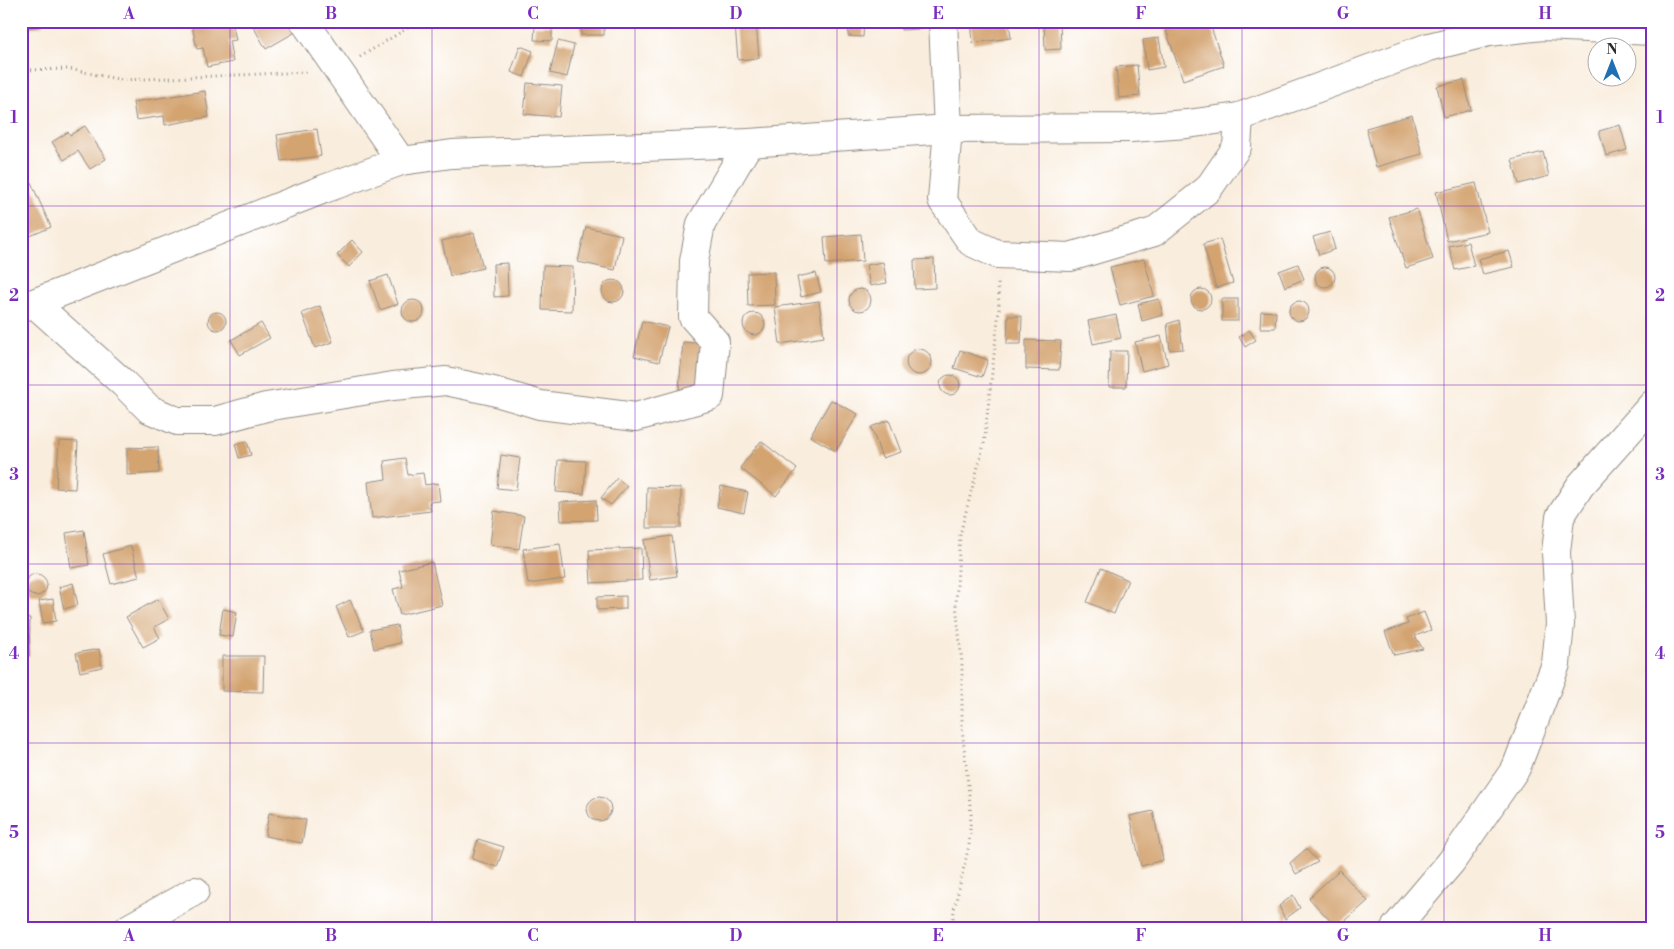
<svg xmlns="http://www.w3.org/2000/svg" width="1674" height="949" font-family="'Libre Bodoni',serif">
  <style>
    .building { fill: #d3a36f }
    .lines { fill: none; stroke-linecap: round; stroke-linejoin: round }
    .street-casing { stroke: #928c84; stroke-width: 30 }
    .secondary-casing { stroke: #928c84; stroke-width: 30 }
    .path { stroke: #928c84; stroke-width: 3; stroke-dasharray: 1 4; stroke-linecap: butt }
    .street { stroke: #fff; stroke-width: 28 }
    .secondary { stroke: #fff; stroke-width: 28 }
    .grid { fill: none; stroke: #7b2cbf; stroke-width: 1; stroke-opacity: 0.55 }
    .neatline { fill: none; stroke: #7b2cbf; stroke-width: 2 }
    .grid-label { font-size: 16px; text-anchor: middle; font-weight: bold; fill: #7b2cbf }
  </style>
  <rect width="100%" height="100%" fill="#fff"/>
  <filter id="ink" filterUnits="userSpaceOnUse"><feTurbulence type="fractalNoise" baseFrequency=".02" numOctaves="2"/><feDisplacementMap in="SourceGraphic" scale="10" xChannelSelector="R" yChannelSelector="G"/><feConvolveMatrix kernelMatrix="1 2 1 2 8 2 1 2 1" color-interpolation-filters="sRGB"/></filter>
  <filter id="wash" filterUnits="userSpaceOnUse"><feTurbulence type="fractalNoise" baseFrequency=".0096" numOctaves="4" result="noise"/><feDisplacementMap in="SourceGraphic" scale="20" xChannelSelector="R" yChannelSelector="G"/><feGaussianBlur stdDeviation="1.12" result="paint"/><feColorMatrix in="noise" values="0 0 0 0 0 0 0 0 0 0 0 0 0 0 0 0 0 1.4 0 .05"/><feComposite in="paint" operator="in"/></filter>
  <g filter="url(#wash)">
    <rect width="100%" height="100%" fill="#f9eddd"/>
    <g id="blocks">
      <g class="building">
        <polygon points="21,21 41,21 42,26 21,29"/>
        <polygon points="191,21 232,21 236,40 229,41 233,62 207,67 203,48 197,49"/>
        <polygon points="250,21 294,21 299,30 266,49"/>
        <rect x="581" y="21" width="23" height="14"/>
        <polygon points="770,21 797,21 798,25 771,29"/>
        <polygon points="849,21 864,21 863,37 848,36"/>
        <polygon points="901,21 919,21 920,29 901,30"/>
        <polygon points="971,21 1009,21 1011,38 973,43"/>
        <polygon points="1044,21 1060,21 1061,49 1045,50"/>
        <polygon points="1190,21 1209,21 1224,66 1183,80 1166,30"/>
        <polygon points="756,23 759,58 738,60 735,25"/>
        <polygon points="535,26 552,26 552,41 534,40"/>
        <polygon points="1159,38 1164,67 1147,70 1143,40"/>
        <polygon points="558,41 574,45 567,77 550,73"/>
        <polygon points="520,46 533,51 524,77 511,72"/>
        <polygon points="1137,65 1140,96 1119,98 1116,67"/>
        <polygon points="1464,80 1471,110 1444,117 1437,86"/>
        <polygon points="527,83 562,86 559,117 524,114"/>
        <polygon points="205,91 209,117 165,125 164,116 136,120 133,102"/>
        <polygon points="1412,115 1422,154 1376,167 1366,128"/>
        <polygon points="1620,125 1627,150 1606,156 1599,131"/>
        <polygon points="85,126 106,159 90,169 78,151 64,160 52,142 68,132 70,135"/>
        <polygon points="317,129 321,156 281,161 277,135"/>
        <polygon points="1543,152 1549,176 1519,184 1512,160"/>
        <polygon points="30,180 51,227 21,240 21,183"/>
        <polygon points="1476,183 1488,232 1447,241 1436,192"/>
        <polygon points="1417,209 1433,259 1406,268 1389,217"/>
        <polygon points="586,227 622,235 615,270 578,262"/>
        <polygon points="1330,232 1335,249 1319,255 1313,237"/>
        <polygon points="474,233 483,268 450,276 442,241"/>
        <polygon points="861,234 863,261 826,264 824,237"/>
        <polygon points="1220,239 1233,283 1216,288 1203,244"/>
        <polygon points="352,240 363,252 349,267 337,255"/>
        <polygon points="1468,242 1474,266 1455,270 1449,246"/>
        <polygon points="1509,251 1514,267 1483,274 1478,259"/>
        <polygon points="934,259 935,288 915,289 914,260"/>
        <polygon points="1144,259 1154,296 1120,305 1110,267"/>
        <polygon points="883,262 887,283 870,286 866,265"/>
        <polygon points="507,263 508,296 494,297 493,264"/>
        <polygon points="1298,264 1304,279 1285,287 1279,271"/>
        <polygon points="543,266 573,267 572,311 542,310"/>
        <circle cx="1325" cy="277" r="10"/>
        <polygon points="774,272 775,305 748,306 747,273"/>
        <polygon points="816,273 821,292 801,297 797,277"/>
        <polygon points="388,275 398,304 380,310 370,281"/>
        <circle cx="613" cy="291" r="11"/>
        <circle cx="860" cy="300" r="11"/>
        <circle cx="1201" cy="299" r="10"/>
        <polygon points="1159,299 1163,315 1142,321 1138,304"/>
        <rect x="1222" y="299" width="16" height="22"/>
        <circle cx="413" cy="311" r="11"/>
        <polygon points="819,301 824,337 780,344 775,307"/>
        <circle cx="1299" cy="311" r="10"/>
        <polygon points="320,306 333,342 315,348 302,313"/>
        <polygon points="1261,311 1276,312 1275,328 1260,328"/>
        <circle cx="217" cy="321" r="9"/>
        <circle cx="754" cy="324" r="11"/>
        <polygon points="1116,315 1121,338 1093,344 1088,321"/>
        <polygon points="1008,316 1022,316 1021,344 1007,344"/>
        <polygon points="1179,320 1183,349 1170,350 1167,324"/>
        <polygon points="642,321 668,327 659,362 634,356"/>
        <polygon points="261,323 270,338 240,355 231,340"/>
        <polygon points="1249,330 1256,340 1245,347 1239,337"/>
        <polygon points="1161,336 1168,364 1142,371 1135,342"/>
        <polygon points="1026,340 1061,341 1059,370 1026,369"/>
        <polygon points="683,342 708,344 703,391 679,389"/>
        <circle cx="919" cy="362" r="13"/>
        <polygon points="960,350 988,360 982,377 954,368"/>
        <polygon points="1110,351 1127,351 1126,387 1109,387"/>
        <circle cx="950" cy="385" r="10"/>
        <polygon points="831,400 858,414 836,451 810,436"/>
        <polygon points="889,420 901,452 882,458 871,427"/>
        <polygon points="59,441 78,442 75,489 56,488"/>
        <polygon points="247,441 251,455 239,458 235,444"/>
        <polygon points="761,441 797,469 776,496 740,468"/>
        <polygon points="158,447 159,473 127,475 127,448"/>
        <polygon points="501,455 520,458 516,490 497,488"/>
        <polygon points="405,458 408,475 423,473 425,485 438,483 440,501 429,502 431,511 372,518 368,482 386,479 384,461"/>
        <polygon points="558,460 586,461 584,494 556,492"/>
        <polygon points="617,478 627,486 611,505 601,498"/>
        <polygon points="721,486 748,492 744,513 717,507"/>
        <polygon points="647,487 681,488 681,528 646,528"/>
        <polygon points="596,500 597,520 561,521 560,502"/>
        <polygon points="494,511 524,516 519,549 490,545"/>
        <polygon points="84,530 89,565 71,568 66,533"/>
        <polygon points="672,536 677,576 650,580 644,540"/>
        <polygon points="560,544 565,579 528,584 523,549"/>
        <polygon points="131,546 139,577 111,584 103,554"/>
        <polygon points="641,548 642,580 591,583 589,550"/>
        <polygon points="432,562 442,605 400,615 393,589 403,587 399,570"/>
        <polygon points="1101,568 1128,580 1114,614 1087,602"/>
        <polygon points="21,570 23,570 24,592 21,593"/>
        <circle cx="36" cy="585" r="11"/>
        <polygon points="73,583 78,605 64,609 59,587"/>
        <polygon points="626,596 626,609 597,610 597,597"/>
        <polygon points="53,599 56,621 43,623 39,601"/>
        <polygon points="158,599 169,619 154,627 160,638 143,647 126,617"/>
        <polygon points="350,600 364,631 349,637 336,607"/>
        <polygon points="223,609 237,612 233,637 219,635"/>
        <polygon points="1424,612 1431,630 1415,636 1423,649 1394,655 1385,632 1408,624 1406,619"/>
        <polygon points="21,618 30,618 29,656 21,656"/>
        <polygon points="397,625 400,643 374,649 370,630"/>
        <polygon points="99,649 102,667 80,672 76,653"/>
        <polygon points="222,656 264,656 263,692 222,691"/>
        <circle cx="599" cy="809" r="12"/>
        <polygon points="1153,811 1163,860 1141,866 1130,816"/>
        <polygon points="269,813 306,820 302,843 265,836"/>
        <polygon points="478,839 504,847 497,867 472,859"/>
        <polygon points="1306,849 1318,862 1296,874 1290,863"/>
        <polygon points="1339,870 1368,901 1337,928 1309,898"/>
        <polygon points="1293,895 1300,908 1285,919 1279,906"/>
      </g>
    </g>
  </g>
  <g filter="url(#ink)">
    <use href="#blocks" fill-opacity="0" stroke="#928c84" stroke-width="1"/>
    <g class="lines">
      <g class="street-casing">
        <g id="street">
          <polyline points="304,21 401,161"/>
          <polyline points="943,21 948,129 942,200 971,242 997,254 1070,257 1154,232 1208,189 1237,147 1239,117"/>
          <polyline points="35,304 123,383 149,409 177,421 215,421 266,407 393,386 446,381 493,391 540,405 636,417 710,396 715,342 693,317 694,261 701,224 749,143"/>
          <polyline points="129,928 195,891"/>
          <polyline points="1395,928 1451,862 1516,768 1556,664 1560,624 1556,552 1560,517 1580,486 1653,404"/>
        </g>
      </g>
      <g class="secondary-casing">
        <polyline id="secondary" points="21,308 324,189 401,161 452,154 749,143 948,129 1131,128 1187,124 1239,117 1429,47 1489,32 1543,26 1653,31"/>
      </g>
      <g class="path">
        <polyline points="360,57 419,21"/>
        <polyline points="21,70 69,69 122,80 307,72"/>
        <polyline points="952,928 954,910 969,845 971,814 962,727 962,663 956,604 960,534 984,444 999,310 998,280"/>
      </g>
      <use href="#street" class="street"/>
      <use href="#secondary" class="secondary"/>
    </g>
  </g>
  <path class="grid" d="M230 21V928M432 21V928M635 21V928M837 21V928M1039 21V928M1242 21V928M1444 21V928M21 206H1653M21 385H1653M21 564H1653M21 743H1653"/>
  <rect width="1674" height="949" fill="none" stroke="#fff" stroke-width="55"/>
  <g transform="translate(1612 62)"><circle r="24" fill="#ffffff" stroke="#aaaaaa"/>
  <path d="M0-4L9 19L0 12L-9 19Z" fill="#1f6fb2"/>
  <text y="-8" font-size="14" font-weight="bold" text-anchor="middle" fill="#2b2b2b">N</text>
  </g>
  <rect x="28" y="28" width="1618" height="894" class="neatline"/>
  <g class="grid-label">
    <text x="129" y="19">A</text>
    <text x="331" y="19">B</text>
    <text x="533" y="19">C</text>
    <text x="736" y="19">D</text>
    <text x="938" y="19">E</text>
    <text x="1141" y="19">F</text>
    <text x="1343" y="19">G</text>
    <text x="1545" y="19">H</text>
    <text x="14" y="123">1</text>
    <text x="1660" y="123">1</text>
    <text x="14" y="301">2</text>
    <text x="1660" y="301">2</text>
    <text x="14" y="480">3</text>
    <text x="1660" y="480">3</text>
    <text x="14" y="659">4</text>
    <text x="1660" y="659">4</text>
    <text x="14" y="838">5</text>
    <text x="1660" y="838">5</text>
    <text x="129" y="941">A</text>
    <text x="331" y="941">B</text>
    <text x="533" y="941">C</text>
    <text x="736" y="941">D</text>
    <text x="938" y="941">E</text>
    <text x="1141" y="941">F</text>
    <text x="1343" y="941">G</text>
    <text x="1545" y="941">H</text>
  </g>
</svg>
